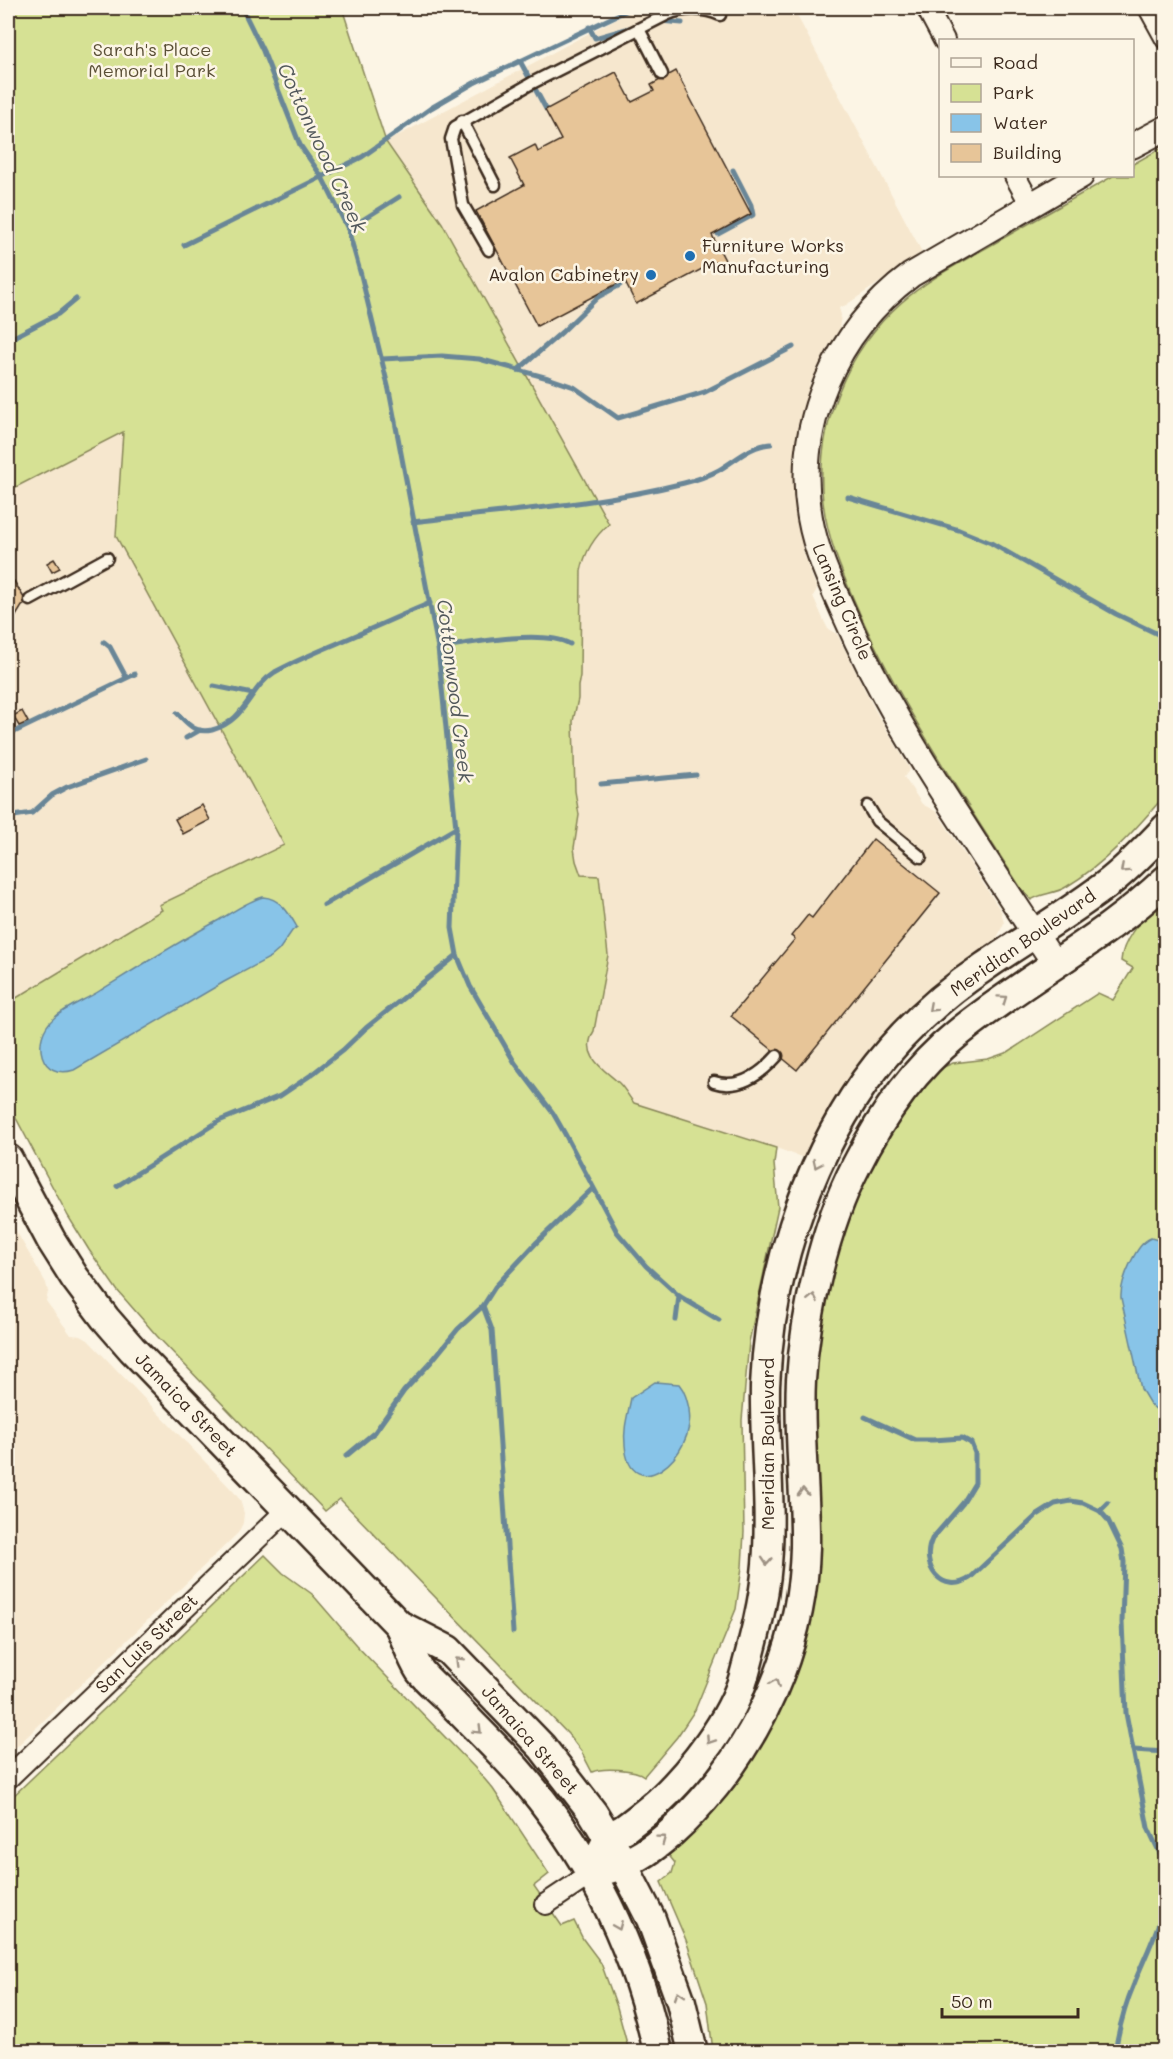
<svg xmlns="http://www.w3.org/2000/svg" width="1173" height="2059" font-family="Mali,sans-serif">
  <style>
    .built { fill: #f6e7ce }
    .green { fill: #d6e194; stroke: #888659; stroke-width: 1.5 }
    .water { fill: #88c4e8; stroke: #698697; stroke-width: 1.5 }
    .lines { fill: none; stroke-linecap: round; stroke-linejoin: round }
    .stream { stroke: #698697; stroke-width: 5 }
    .building { fill: #e7c598; stroke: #3b2a1e; stroke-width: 1.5 }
    .service-casing { stroke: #3b2a1e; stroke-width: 15 }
    .minor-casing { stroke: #3b2a1e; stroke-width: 24 }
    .tertiary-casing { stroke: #3b2a1e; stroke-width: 28 }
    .secondary-casing { stroke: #3b2a1e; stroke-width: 33 }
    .service { stroke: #fcf5e5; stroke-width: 10 }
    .minor { stroke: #fcf5e5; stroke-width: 20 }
    .tertiary { stroke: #fcf5e5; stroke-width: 24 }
    .secondary { stroke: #fcf5e5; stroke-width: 28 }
    .oneway { stroke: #9c9082 }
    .poi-dot { fill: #1f6fb2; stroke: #fcf5e5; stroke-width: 2 }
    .labels { text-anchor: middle; stroke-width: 5; stroke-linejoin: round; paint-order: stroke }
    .park-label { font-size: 18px; fill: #5a4f36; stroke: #fcf5e5 }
    .poi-label { font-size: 18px; fill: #3b2a1e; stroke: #fcf5e5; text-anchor: start }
    .street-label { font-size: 18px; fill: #3b2a1e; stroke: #fcf5e5 }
    .water-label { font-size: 20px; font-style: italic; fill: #52585b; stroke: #fcf5e5 }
  </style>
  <rect width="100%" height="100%" fill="#fcf5e5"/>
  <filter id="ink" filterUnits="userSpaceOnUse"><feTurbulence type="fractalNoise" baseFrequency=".0167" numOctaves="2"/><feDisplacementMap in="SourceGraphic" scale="12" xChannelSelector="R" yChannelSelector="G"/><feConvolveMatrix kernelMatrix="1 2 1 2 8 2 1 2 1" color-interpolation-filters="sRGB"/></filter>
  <g filter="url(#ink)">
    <g class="built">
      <polygon points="8,8 46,8 123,431 116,536 284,846 159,905 162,910 8,1003"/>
      <polygon points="636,8 793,8 922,252 883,280 846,305 839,308 841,315 839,330 828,347 810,384 798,430 793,468 796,518 805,558 817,589 813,596 824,621 828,629 837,634 875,710 910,769 904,777 922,804 937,812 1001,911 1004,923 997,938 987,945 986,952 807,1159 776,1148 634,1103 620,1084 604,1072 592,1056 590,1040 608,955 576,861 574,841 579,815 575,791 573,721 578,699 578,686 580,675 581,571 584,557 590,545 609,524 386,142"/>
      <polygon points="8,1217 46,1283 48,1292 46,1301 71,1335 81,1336 88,1340 233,1491 240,1500 244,1513 243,1523 238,1533 8,1755"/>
    </g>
    <g class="green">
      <path d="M8 8H342L386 142 442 223 609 524C594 537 585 551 581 571L580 676 578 686V699L573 721 575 791 579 815 574 848 576 861 581 875 599 876 608 955 594 1031C579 1056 605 1070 619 1083 625 1089 629 1097 634 1103L776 1148 774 1164 778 1207 749 1342 742 1420 744 1532 742 1567 736 1609 695 1710 677 1737 644 1776C636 1769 602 1767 592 1772L581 1751 568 1734 340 1499 325 1511 157 1336 117 1290 89 1250 68 1216 8 1103V1003L162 910 159 905 284 845 116 536 123 432 8 491Z"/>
      <path d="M1165 146V795C1136 829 1105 864 1066 887 1055 894 1041 893 1031 900L1021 888C964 799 904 711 860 614 844 577 828 542 823 502 815 427 846 351 902 302 927 280 958 264 986 248 1028 224 1071 200 1113 176H1132L1133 164Z"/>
      <path d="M1165 895V2051H713L707 2003 686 1940 661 1882 672 1873 675 1863 667 1853 773 1717 820 1314 852 1200 907 1103 939 1069 953 1063 988 1059 1008 1052 1098 993 1113 1000 1133 968 1121 961C1122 937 1149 910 1165 895Z"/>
      <polygon points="265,1555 283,1573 312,1594 356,1645 475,1768 493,1789 549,1874 534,1886 562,1926 574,1921 583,1939 601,1963 617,2007 629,2051 8,2052 8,1801"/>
    </g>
    <g class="water">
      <path d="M263 897C280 898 289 913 297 927L292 931 279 950 271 957 224 982 74 1070C40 1081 30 1039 54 1018 67 1006 86 1000 101 990 140 966 178 942 219 920 233 912 248 901 263 897Z"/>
      <path d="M1151 1238 1165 1242V1417L1150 1404 1141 1389 1121 1298C1120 1282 1136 1243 1151 1238Z"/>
      <path d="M655 1382 679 1384C685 1391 687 1400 689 1409 697 1458 630 1508 625 1445 623 1429 628 1414 631 1398Z"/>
    </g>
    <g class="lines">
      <g class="stream">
        <polyline points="242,8 263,51 300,145 322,177 348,229 361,275 389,390 438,648 456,828 452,928 457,955 470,986 515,1063 553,1113 565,1134 617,1232 646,1266 679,1296 719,1320"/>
        <polyline points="660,21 682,23"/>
        <polyline points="589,27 595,38 633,27"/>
        <polyline points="520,61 546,109"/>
        <polyline points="348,229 399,197"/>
        <polyline points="718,234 753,215 751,205 733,170"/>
        <polyline points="184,245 362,157 431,108 474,83 632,8"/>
        <polyline points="8,340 58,314 76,299"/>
        <polyline points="382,359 442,356 479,359 548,378 574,387 618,418 705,392 793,347"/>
        <polyline points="518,370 562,332 598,297 620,285"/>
        <polyline points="848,497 959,530 991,543 1116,614 1166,638"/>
        <path d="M413 522C503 511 596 505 684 483 696 480 708 476 719 470 735 461 751 445 771 444"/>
        <polyline points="104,642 110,647 126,677"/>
        <path d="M438 648C469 643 543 629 570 644"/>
        <polyline points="214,686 253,694"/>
        <path d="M177 713C188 724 195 734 212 730 247 720 248 689 275 672 295 661 317 652 338 643 369 630 399 616 430 603"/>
        <polyline points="8,735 135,674"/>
        <polyline points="186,738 200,730"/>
        <polyline points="601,784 696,775"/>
        <polyline points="8,817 32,813 52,795 67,787 146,759"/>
        <polyline points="324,905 456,828"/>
        <polyline points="117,1186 219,1121 280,1096 311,1075 343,1050 366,1028 457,955"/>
        <polyline points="483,1306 492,1330 513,1632"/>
        <polyline points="676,1320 679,1296"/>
        <path d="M865 1417 915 1440H933L962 1438 971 1443 975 1453V1483L963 1503 932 1539C919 1566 943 1596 970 1578L1036 1516 1055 1504 1071 1501 1083 1503 1100 1511 1108 1520 1122 1549 1124 1562 1122 1622 1126 1713 1148 1828 1164 1862 1166 1871"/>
        <polyline points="346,1456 375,1432 404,1391 431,1362 458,1329 483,1306 495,1287 537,1242 593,1188"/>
        <polyline points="1100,1511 1108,1503"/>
        <polyline points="1133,1750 1166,1752"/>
        <path d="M1115 2052C1119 2028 1125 2005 1134 1984 1145 1956 1159 1930 1166 1900"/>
      </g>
    </g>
    <g class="building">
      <polygon points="676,71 751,214 712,235 728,266 715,262 636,304 624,280 537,326 476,211 524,185 510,158 535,145 538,152 561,140 545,110 616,72 632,102 654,91 651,85"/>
      <polygon points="54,559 60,568 52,572 47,563"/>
      <polygon points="14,581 27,603 22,606 8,629 8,585"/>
      <polygon points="22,711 28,722 19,726 13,716"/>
      <polygon points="202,805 210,820 183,834 175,819"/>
      <polygon points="873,839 940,893 797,1070 731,1016 795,939 791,936 808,915 812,918"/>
    </g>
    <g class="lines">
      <g class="service-casing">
        <g id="service">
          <polyline points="639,29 662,74"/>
          <polyline points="462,121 495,185"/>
          <path d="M489 250 463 205 451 139 455 127 532 83 668 14C683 8 705 8 720 15"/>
          <polyline points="30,600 107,558"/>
          <polyline points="868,806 877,821 921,857"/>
          <path d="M714 1082C739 1090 761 1074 777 1056"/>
        </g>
      </g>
      <g class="minor-casing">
        <g id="minor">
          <polyline points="927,8 944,40"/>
          <polyline points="1149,8 1166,39"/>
          <polyline points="1015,176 1031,205"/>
          <polyline points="8,1778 287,1510"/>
          <polyline points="546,1904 591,1874"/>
        </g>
      </g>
      <g class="tertiary-casing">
        <g id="tertiary">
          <polyline points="1132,146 1166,128"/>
          <path d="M1055 964C1024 918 993 871 963 824 919 757 877 689 845 615 831 584 816 552 810 518 794 424 836 331 911 275L1081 176"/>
        </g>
      </g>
      <g class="secondary-casing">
        <g id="secondary">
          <polyline points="8,1159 51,1240 75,1278 105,1318 132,1349 399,1625 448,1650 542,1747 593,1813 616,1851 651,1919 681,2002 693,2052"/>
          <path d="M399 1625C406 1639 411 1657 420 1671 427 1680 438 1689 446 1697 469 1721 493 1744 516 1769 587 1850 636 1946 658 2052"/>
          <path d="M591 1874C597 1864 601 1849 608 1840 612 1835 619 1832 624 1829 636 1820 648 1811 659 1801 691 1771 732 1719 744 1676 754 1639 764 1602 767 1564 772 1505 764 1445 765 1386 769 1279 804 1169 865 1081 897 1037 939 997 984 967 1026 938 1070 913 1111 881 1131 865 1148 847 1166 828"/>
          <path d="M591 1874C601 1871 612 1869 621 1865 657 1852 691 1815 715 1786 769 1719 803 1634 805 1547 806 1492 798 1436 801 1380 805 1312 825 1226 856 1166 881 1116 914 1069 957 1034 1024 979 1103 940 1166 880"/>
        </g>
      </g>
      <use href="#service" class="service"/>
      <use href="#minor" class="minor"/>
      <use href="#tertiary" class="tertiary"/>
      <use href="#secondary" class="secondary"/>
    </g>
    <defs><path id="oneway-chevron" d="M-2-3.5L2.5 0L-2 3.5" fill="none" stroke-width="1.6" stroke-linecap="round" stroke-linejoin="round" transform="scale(1.5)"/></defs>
    <g class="oneway">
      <use href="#oneway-chevron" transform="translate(1124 869) rotate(138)"/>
      <use href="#oneway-chevron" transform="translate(1003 999) rotate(-35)"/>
      <use href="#oneway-chevron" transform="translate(932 1008) rotate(138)"/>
      <use href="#oneway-chevron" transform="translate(817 1164) rotate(115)"/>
      <use href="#oneway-chevron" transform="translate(813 1298) rotate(-78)"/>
      <use href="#oneway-chevron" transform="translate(803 1492) rotate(-92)"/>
      <use href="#oneway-chevron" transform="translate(767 1561) rotate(94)"/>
      <use href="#oneway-chevron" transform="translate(459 1661) rotate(-135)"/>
      <use href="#oneway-chevron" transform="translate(775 1683) rotate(-68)"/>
      <use href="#oneway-chevron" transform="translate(478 1730) rotate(45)"/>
      <use href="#oneway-chevron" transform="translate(710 1740) rotate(124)"/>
      <use href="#oneway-chevron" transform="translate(662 1839) rotate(-37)"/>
      <use href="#oneway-chevron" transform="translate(618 1926) rotate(67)"/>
      <use href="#oneway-chevron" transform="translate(679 1995) rotate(-108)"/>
    </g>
  </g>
  <g class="poi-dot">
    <circle cx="690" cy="256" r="6"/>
    <circle cx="651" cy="275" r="6"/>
  </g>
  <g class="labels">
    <g class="park-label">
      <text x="152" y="56">Sarah's Place<tspan x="152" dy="21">Memorial Park</tspan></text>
    </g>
    <g class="poi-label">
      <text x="702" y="252">Furniture Works<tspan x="702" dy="21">Manufacturing</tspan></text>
      <text x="639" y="281" text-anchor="end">Avalon Cabinetry</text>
    </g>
    <g class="street-label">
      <text transform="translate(842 602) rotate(67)" y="6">Lansing Circle</text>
      <text transform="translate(1023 943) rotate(-35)" y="6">Meridian Boulevard</text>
      <text transform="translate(186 1405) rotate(46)" y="6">Jamaica Street</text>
      <text transform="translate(768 1444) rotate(-90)" y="6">Meridian Boulevard</text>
      <text transform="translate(147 1644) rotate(-44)" y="6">San Luis Street</text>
      <text transform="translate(530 1740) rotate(49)" y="6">Jamaica Street</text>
    </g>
    <g class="water-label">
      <text transform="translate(322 148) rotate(65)" y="7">Cottonwood Creek</text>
      <text transform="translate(455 691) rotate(83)" y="7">Cottonwood Creek</text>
    </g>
  </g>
  <rect width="1173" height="2059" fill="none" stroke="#fcf5e5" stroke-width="30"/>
  <rect x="15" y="15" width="1143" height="2029" fill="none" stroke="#3b2a1e" stroke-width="2" filter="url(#ink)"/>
  <rect x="939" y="39" width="195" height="138" fill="#fcf5e5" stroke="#afa495" stroke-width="1.5"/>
  <rect x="951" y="58" width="30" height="9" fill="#fcf5e5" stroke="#afa495" stroke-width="1.5"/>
  <text x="993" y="69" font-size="18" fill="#3b2a1e">Road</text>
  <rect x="951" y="84" width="30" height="18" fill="#d6e194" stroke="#afa495" stroke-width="1.5"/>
  <text x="993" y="99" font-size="18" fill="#3b2a1e">Park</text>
  <rect x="951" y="114" width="30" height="18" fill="#88c4e8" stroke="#afa495" stroke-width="1.5"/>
  <text x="993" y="129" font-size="18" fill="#3b2a1e">Water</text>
  <rect x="951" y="144" width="30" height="18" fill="#e7c598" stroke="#afa495" stroke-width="1.5"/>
  <text x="993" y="159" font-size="18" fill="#3b2a1e">Building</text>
  <path d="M942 2008v9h136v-9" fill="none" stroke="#3b2a1e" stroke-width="3"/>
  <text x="951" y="2008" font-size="18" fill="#3b2a1e" stroke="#fcf5e5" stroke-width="4.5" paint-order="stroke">50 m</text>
</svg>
